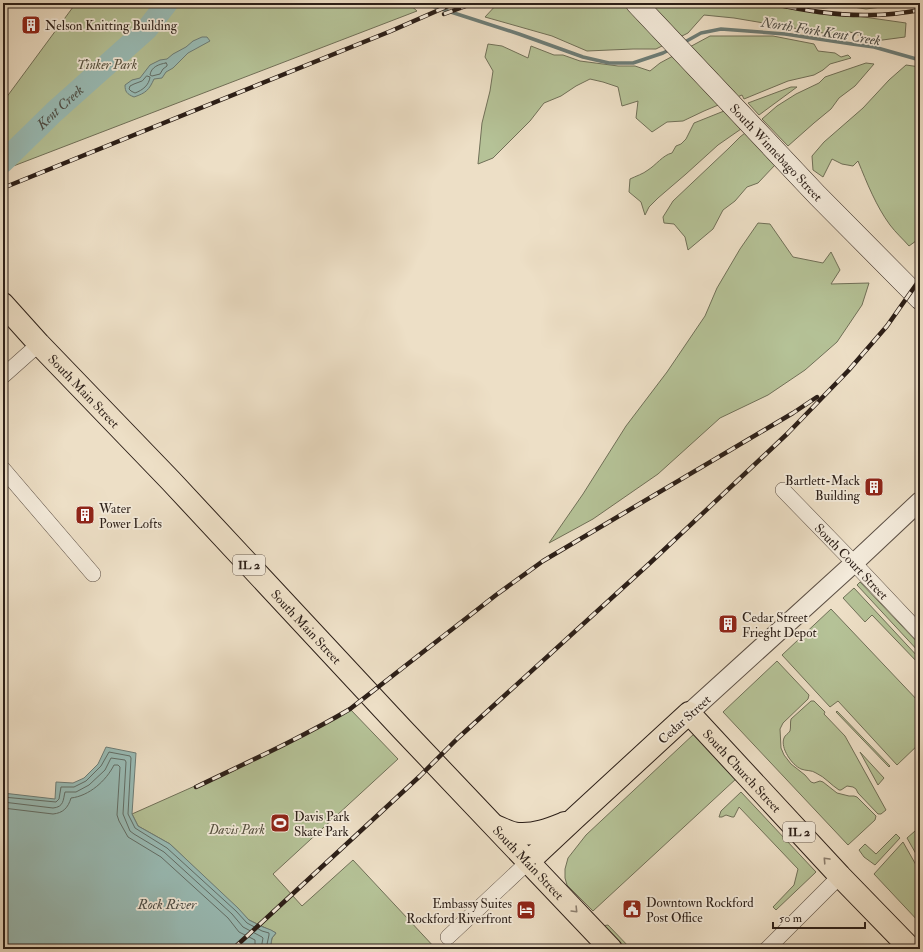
<svg xmlns="http://www.w3.org/2000/svg" width="923" height="952" font-family="'IM FELL Double Pica',serif">
  <style>
    .green { fill: #b5c297; stroke: #707058 }
    .water { fill: #99bcb6; stroke: #6d7d77 }
    .lines { fill: none; stroke-linecap: round; stroke-linejoin: round }
    .shore { stroke: #626e67; stroke-width: 1 }
    .stream { stroke: #6d7d77; stroke-width: 3.5 }
    .river { stroke: #99bcb6; stroke-width: 22 }
    .minor-casing { stroke: #5c4f44; stroke-width: 16 }
    .tertiary-casing { stroke: #5c4f44; stroke-width: 20 }
    .secondary-casing { stroke: #2c1f18; stroke-width: 22 }
    .primary-casing { stroke: #2c1f18; stroke-width: 24 }
    .minor { stroke: #f3eada; stroke-width: 15 }
    .tertiary { stroke: #f3eada; stroke-width: 18 }
    .secondary { stroke: #f3eada; stroke-width: 21 }
    .primary { stroke: #eddfc6; stroke-width: 22 }
    .rail-casing { stroke: #2c1f18; stroke-width: 4.5 }
    .rail { stroke: #f3eada; stroke-width: 3; stroke-dasharray: 9; stroke-linecap: butt }
    .oneway { stroke: #8c7f6f }
    .labels { text-anchor: middle; stroke-width: 3.5; stroke-linejoin: round; paint-order: stroke }
    .shield { fill: #f3eada; stroke: #685c52; stroke-width: 1 }
    .shield-label { font-size: 12px; font-weight: bold; fill: #2c1f18 }
    .poi-label { font-size: 13px; fill: #2c1f18; stroke: #f3eada; text-anchor: start }
    .park-label { font-size: 13px; font-style: italic; fill: #55503e; stroke: #f3eada }
    .street-label { font-size: 13px; fill: #2c1f18; stroke: #f3eada }
    .water-label { font-size: 14px; font-style: italic; fill: #4d4e47; stroke: #f3eada }
  </style>
  <rect width="100%" height="100%" fill="#eddfc6"/>
  <filter id="stains"><feTurbulence type="fractalNoise" baseFrequency=".005" numOctaves="4"/><feColorMatrix values="0 0 0 0 .2 0 0 0 0 .09 0 0 0 0 .02 0 0 0 .5 -.17"/></filter>
  <radialGradient id="worn" r=".72"><stop offset=".6" stop-color="#630" stop-opacity="0"/><stop offset="1" stop-color="#630" stop-opacity=".3"/></radialGradient>
  <g class="green">
    <polygon points="76,3 408,3 417,11 3,170 3,102"/>
    <polygon points="498,3 765,3 906,23 905,37 875,41 850,32 835,35 734,18 704,15 688,33 656,49 633,49 587,51 552,36 485,17"/>
    <polygon points="789,3 918,3 904,5 889,6 866,9 847,6 823,8 810,7"/>
    <polygon points="710,36 773,36 814,44 818,51 835,53 841,57 848,55 851,58 830,64 823,70 814,75 788,81 744,99 742,95 704,111 683,121 667,122 652,132 636,118 638,101 622,106 618,87 603,82 590,79 576,86 561,96 544,103 530,121 493,158 478,164 482,123 490,91 493,71 485,57 488,44 502,46 528,58 531,46 554,55 563,55 580,61 618,66 635,66 650,71 660,63"/>
    <polygon points="866,63 874,64 855,86 839,98 831,109 814,123 788,146 762,119 777,106 796,94 819,83 825,77"/>
    <path d="M906 65 920 67V238L909 246C903 239 896 233 890 225 876 206 867 183 858 161L853 166 842 164 832 159 823 177 813 170 812 156 824 142 863 108 889 80Z"/>
    <polygon points="791,87 797,87 759,115 748,103"/>
    <path d="M724 111 741 129 718 145 686 174 658 198 649 207 645 215 641 202 629 192 630 179C636 176 643 174 648 170 656 165 663 155 672 153L676 146 681 144 686 139 694 123Z"/>
    <polygon points="745,133 775,165 758,183 747,187 735,201 723,210 713,229 688,250 685,237 674,224 664,223 663,217 673,201 729,148 740,137"/>
    <polygon points="758,223 770,224 793,257 823,263 831,252 840,270 831,284 869,283 862,305 837,342 805,370 768,395 720,418 658,474 593,519 549,543 583,494 626,426 667,372 705,316 717,288 740,249"/>
    <polygon points="860,582 920,645 920,653 857,585"/>
    <polygon points="854,588 920,659 920,665 872,615 865,622 843,598"/>
    <polygon points="831,609 920,703 920,743 897,765 838,701 830,707 782,655"/>
    <polygon points="777,661 809,695 808,699 783,723 780,729 781,748 784,755 791,764 805,775 811,782 814,783 820,781 823,782 837,793 849,796 854,796 857,797 876,816 875,820 848,845 723,712"/>
    <path d="M811 701H814L825 712 824 714 845 736 886 810 881 814H878L858 793 856 789 853 787 847 786 841 790H839C831 785 825 777 816 773 812 770 806 771 801 769 792 765 780 748 784 738 785 735 788 734 790 731 791 727 790 723 791 719Z"/>
    <polygon points="350,709 398,759 273,874 302,906 353,860 436,949 270,949 272,938 276,933 249,920 170,844 138,826 132,814 233,769 297,738"/>
    <polygon points="837,711 890,766 889,767 836,712"/>
    <polygon points="695,733 737,778 593,911 567,885 565,878 565,869 568,858 586,835"/>
    <polygon points="860,752 884,778 878,785"/>
    <polygon points="741,792 816,872 776,910 773,907 794,885 798,869 739,807 734,817 732,817 726,815 722,817 719,817 721,811"/>
    <polygon points="915,831 920,837 920,861 907,838"/>
    <polygon points="896,834 900,838 875,865 864,857 859,850 865,844 876,854"/>
    <polygon points="903,842 920,872 920,923 874,874"/>
    <polygon points="608,925 631,949 622,949 602,926"/>
  </g>
  <g class="water">
    <path d="M202 37H207L210 41 188 53 173 68 166 72 162 78 154 79C149 90 146 93 134 97 127 94 125 92 125 85L132 80 140 78 150 65 160 60 167 59 173 54 186 47 193 41Z"/>
    <polygon points="106,747 136,753 132,814 138,826 170,844 238,908 249,920 263,927 271,930 276,933 272,938 270,949 3,949 3,793 55,799 56,782 73,783 84,778 98,764"/>
  </g>
  <g class="lines">
    <g class="shore">
      <path d="M166 63 167 64V66L163 69 160 74 152 76 150 75C151 67 159 64 166 63Z"/>
      <path d="M147 76 150 77C149 85 143 90 135 93L131 91 129 89 130 86 134 84 142 81Z"/>
      <polyline points="3,797 56,802 59,799 61,787 74,787 86,781 101,766 109,752 130,756 131,758 128,814 135,828 167,848 236,911 247,923 262,931 269,933 269,935 266,949"/>
      <path d="M3 802 53 808C64 807 63 800 65 792H76L89 785 105 770 111 758 125 760 126 762 123 814 130 831 134 834 164 852 232 914 243 927 262 937 263 938 261 949"/>
      <path d="M3 808 53 814C63 813 68 808 71 798 89 796 106 781 114 765H118L120 767 117 815 119 821 128 837 161 857 228 918 239 932 255 940V949"/>
    </g>
    <g class="stream">
      <polyline points="423,3 519,34 583,57 609,63 633,63 663,53 671,49"/>
      <polyline points="683,43 701,33 721,29 785,34 852,44 874,47 920,60"/>
    </g>
    <path class="river" id="s1" d="M3 162 54 112 147 29 167 3"/>
    <g class="minor-casing">
      <g id="minor">
        <polyline points="3,376 39,344"/>
        <polyline points="3,469 93,574"/>
        <path id="s2" d="M783 490 854 563 920 633"/>
        <polyline points="448,937 528,862"/>
        <polyline points="767,949 840,876"/>
      </g>
    </g>
    <g class="tertiary-casing">
      <polyline id="tertiary" points="689,713 854,563 920,501"/>
    </g>
    <g class="secondary-casing">
      <g id="secondary">
        <path id="s3" d="M636 3 817 195 920 299"/>
      </g>
    </g>
    <g class="primary-casing">
      <g id="primary">
        <path id="s4" d="M3 304 39 344 171 481 402 729 611 949"/>
        <path d="M495 826C503 829 511 834 519 834 536 835 550 829 565 823"/>
        <path id="s5" d="M528 862 575 818 689 713 840 876 911 949"/>
      </g>
    </g>
    <use href="#minor" class="minor"/>
    <use href="#tertiary" class="tertiary"/>
    <use href="#secondary" class="secondary"/>
    <use href="#primary" class="primary"/>
    <g class="rail-casing">
      <g id="rail">
        <path d="M770 3C801 10 838 16 871 15 887 15 904 13 920 10"/>
        <polyline points="444,14 474,3"/>
        <polyline points="3,188 391,31 455,3"/>
        <path d="M196 787C248 762 301 738 350 709L496 595 543 561 793 413 817 397"/>
        <polyline points="233,949 420,776 458,738 650,563 787,434 848,371 887,326 920,279"/>
      </g>
    </g>
    <use href="#rail" class="rail"/>
  </g>
  <defs><path id="oneway-chevron" d="M-2-3.5L2.5 0L-2 3.5" fill="none" stroke-width="1.6" stroke-linecap="round" stroke-linejoin="round"/></defs>
  <g class="oneway">
    <use href="#oneway-chevron" transform="translate(826 860) rotate(-133)"/>
    <use href="#oneway-chevron" transform="translate(575 910) rotate(46)"/>
  </g>
  <defs>
    <g id="building-square" transform="scale(1)"><rect x="-9" y="-9" width="18" height="18" rx="4" fill="#8f2418" stroke="#f3eada"/><path d="M-4-6H4V6H1V3H-1V6H-4ZM-2.5-4.3h1.7v1.8h-1.7ZM.8-4.3h1.7v1.8H.8ZM-2.5-1h1.7V.8h-1.7ZM.8-1h1.7V.8H.8Z" fill="#fff"/></g>
    <g id="stadium-square" transform="scale(1)"><rect x="-9" y="-9" width="18" height="18" rx="4" fill="#8f2418" stroke="#f3eada"/><path d="M0-5a6.5 5 0 1 0 0 10a6.5 5 0 1 0 0-10ZM-3.5-1.8h7v3.6h-7Z" fill="#fff"/></g>
    <g id="civic-square" transform="scale(1)"><rect x="-9" y="-9" width="18" height="18" rx="4" fill="#8f2418" stroke="#f3eada"/><path d="M-.6-6.5H3V-4.5H.6V-3L4-1V1h2V6H-6V1h2V-1L-.6-3ZM-1.2 2.5V6h2.4V2.5Z" fill="#fff"/></g>
    <g id="hotel-square" transform="scale(1)"><rect x="-9" y="-9" width="18" height="18" rx="4" fill="#8f2418" stroke="#f3eada"/><path d="M-6-4.5h1.5V1H6V5H4.5V3h-9V5H-6ZM-4 0a1.8 1.8 0 1 1 3.6 0ZM.5 0V-2.5h3Q6-2.5 6 0Z" fill="#fff"/></g>
  </defs>
  <g fill-rule="evenodd">
    <use href="#building-square" x="31" y="25"/>
    <use href="#building-square" x="874" y="487"/>
    <use href="#building-square" x="85" y="515"/>
    <use href="#building-square" x="728" y="624"/>
    <use href="#stadium-square" x="280" y="823"/>
    <use href="#civic-square" x="632" y="909"/>
    <use href="#hotel-square" x="526" y="910"/>
  </g>
  <g class="labels">
    <g class="shield">
      <rect x="233" y="555" width="32" height="20" rx="3"/>
      <rect x="783" y="822" width="32" height="20" rx="3"/>
    </g>
    <g class="shield-label">
      <text x="249" y="569">IL 2</text>
      <text x="799" y="836">IL 2</text>
    </g>
    <g class="poi-label">
      <text x="45" y="30">Nelson Knitting Building</text>
      <text x="860" y="485" text-anchor="end">Bartlett-Mack<tspan x="860" dy="15">Building</tspan></text>
      <text x="99" y="513">Water<tspan x="99" dy="15">Power Lofts</tspan></text>
      <text x="742" y="622">Cedar Street<tspan x="742" dy="15">Frieght Depot</tspan></text>
      <text x="294" y="821">Davis Park<tspan x="294" dy="15">Skate Park</tspan></text>
      <text x="646" y="907">Downtown Rockford<tspan x="646" dy="15">Post Office</tspan></text>
      <text x="512" y="908" text-anchor="end">Embassy Suites<tspan x="512" dy="15">Rockford Riverfront</tspan></text>
    </g>
    <g class="park-label">
      <text x="107" y="69">Tinker Park</text>
      <text x="237" y="834">Davis Park</text>
    </g>
    <g class="street-label">
      <text dy="5" stroke="none"><textPath href="#s3" startOffset="205">South Winnebago Street</textPath></text>
      <text dy="5" stroke="none"><textPath href="#s4" startOffset="119">South Main Street</textPath></text>
      <text dy="5" stroke="none"><textPath href="#s2" startOffset="99">South Court Street</textPath></text>
      <text dy="5" stroke="none"><textPath href="#s4" startOffset="443">South Main Street</textPath></text>
      <text transform="translate(684 719) rotate(-42)" y="5">Cedar Street</text>
      <text dy="5" stroke="none"><textPath href="#s5" startOffset="298">South Church Street</textPath></text>
      <text dy="5" stroke="none"><textPath href="#s4" startOffset="767">South Main Street</textPath></text>
    </g>
    <g class="water-label">
      <text transform="translate(821 31) rotate(9)" y="5">North Fork Kent Creek</text>
      <text dy="5" stroke="none"><textPath href="#s1" startOffset="79">Kent Creek</textPath></text>
      <text x="167" y="909">Rock River</text>
    </g>
  </g>
  <rect width="923" height="952" fill="none" stroke="#eddfc6" stroke-width="16"/>
  <rect x="4" y="4" width="915" height="944" fill="none" stroke="#2c1f18" stroke-width="2"/>
  <rect x="8" y="8" width="907" height="936" fill="none" stroke="#2c1f18"/>
  <path d="M773 922v6h92v-6" fill="none" stroke="#2c1f18" stroke-width="2"/>
  <text x="779" y="922" font-size="12" fill="#2c1f18" stroke="#f3eada" stroke-width="3" paint-order="stroke">50 m</text>
  <rect width="100%" height="100%" filter="url(#stains)"/>
  <rect width="100%" height="100%" fill="url(#worn)"/>
</svg>
